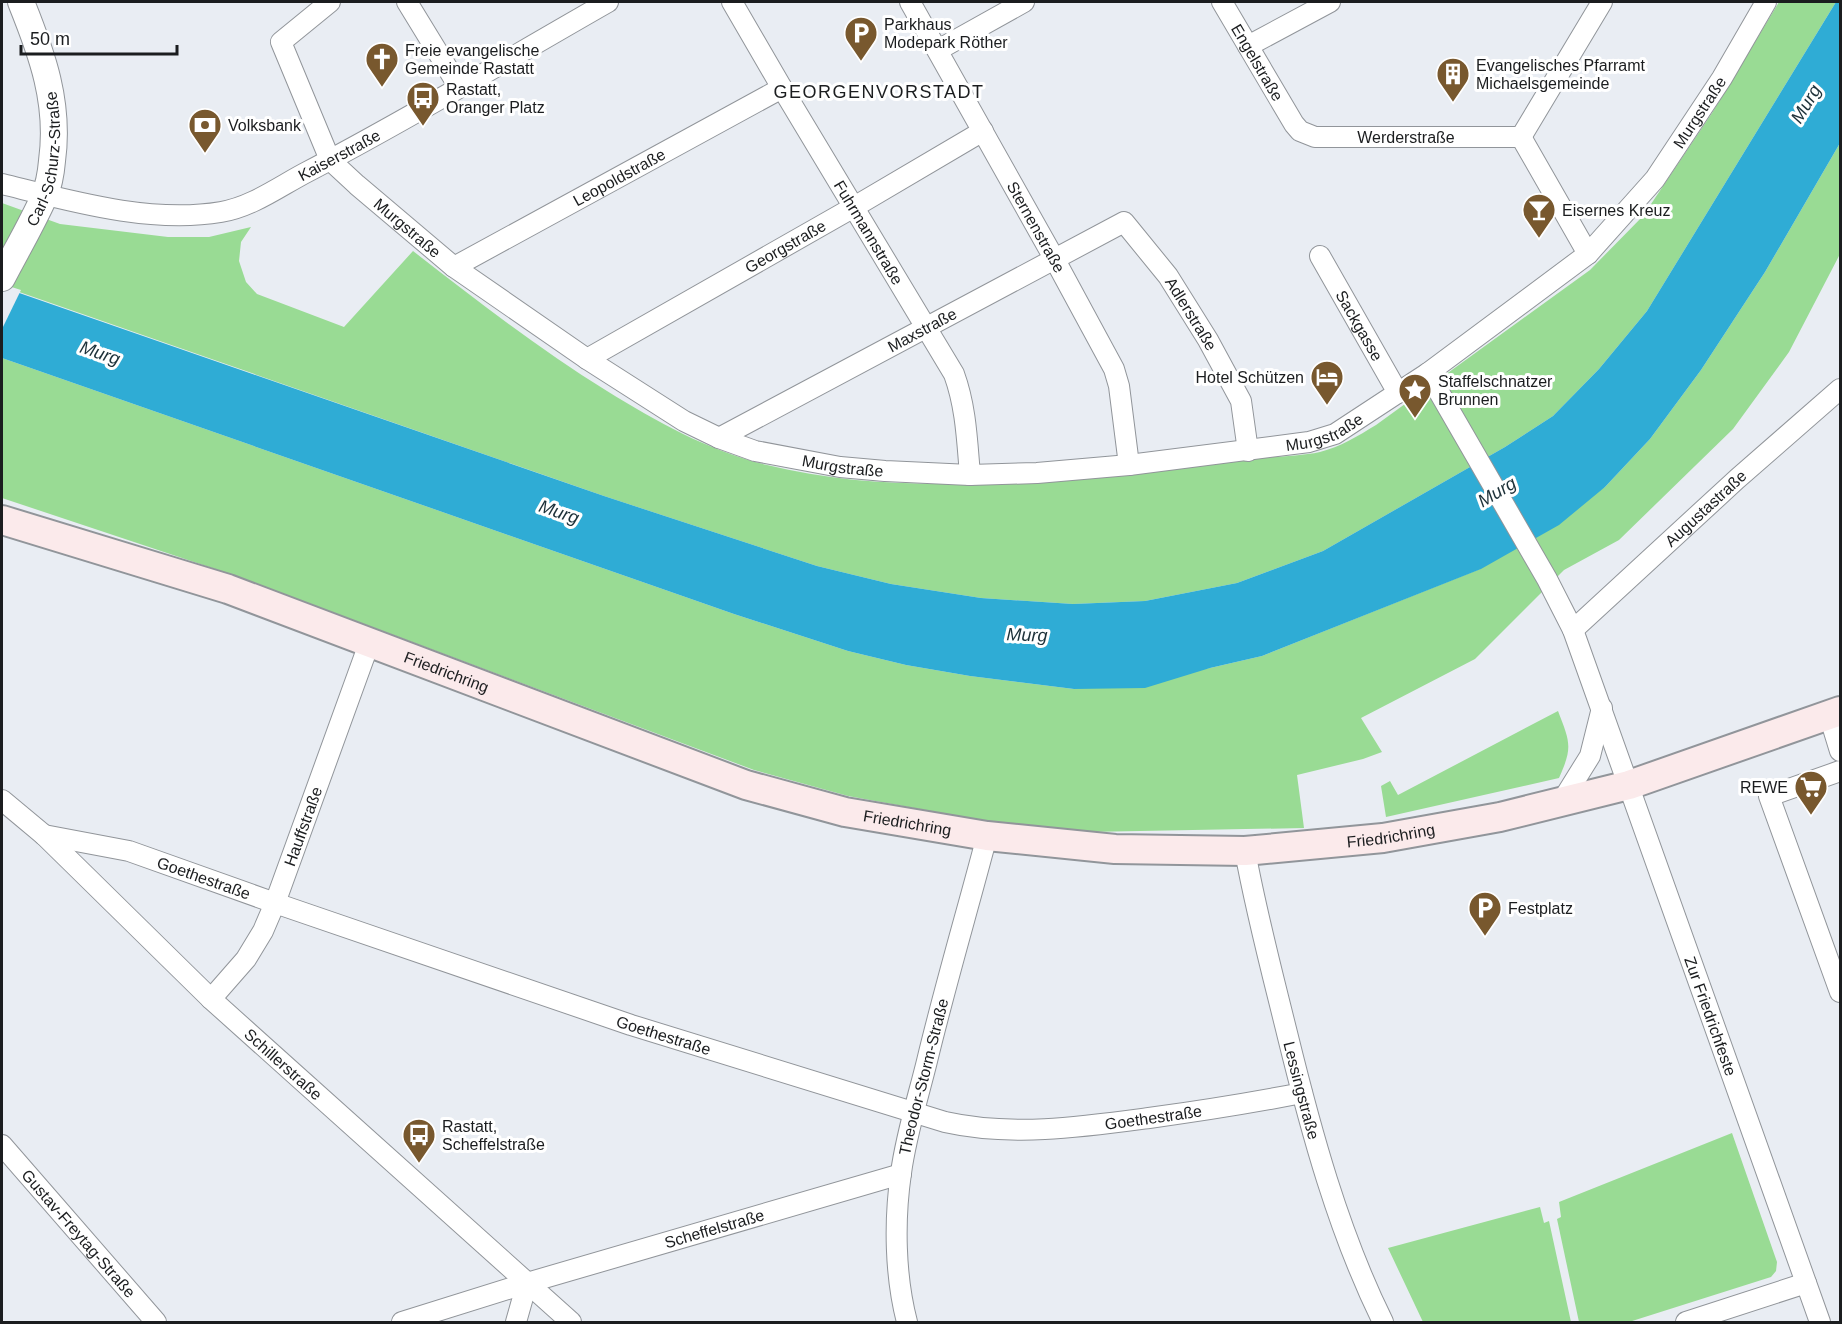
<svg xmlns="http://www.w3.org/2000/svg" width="1842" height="1324" font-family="Helvetica,sans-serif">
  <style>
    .green { fill: #99db94 }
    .water { fill: #2facd5 }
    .pier { fill: #e9edf3 }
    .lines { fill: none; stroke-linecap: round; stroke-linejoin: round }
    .minor-casing { stroke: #91959a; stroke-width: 22 }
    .tertiary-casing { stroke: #91959a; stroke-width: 28 }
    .secondary-casing { stroke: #91959a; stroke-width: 32 }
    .minor { stroke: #fff; stroke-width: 20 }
    .tertiary { stroke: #fff; stroke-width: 26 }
    .secondary { stroke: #fbeaeb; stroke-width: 28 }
    .labels { text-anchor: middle; stroke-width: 6; stroke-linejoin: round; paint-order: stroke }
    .poi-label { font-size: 16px; fill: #1b1d1f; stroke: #fff; text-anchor: start }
    .street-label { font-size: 16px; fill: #1b1d1f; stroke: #fff }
    .neighbourhood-label { font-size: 18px; letter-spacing: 1.5px; fill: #1b1d1f; stroke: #fff }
    .water-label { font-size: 18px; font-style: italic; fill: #1d3139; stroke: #fff }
  </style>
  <rect width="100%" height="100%" fill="#e9edf3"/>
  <g class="green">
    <path d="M1779 2H1836L1647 311 1599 369 1553 416 1505 447 1323 551 1237 583 1145 601 1073 604 981 598 891 584 817 566 604 496 2 286V203L60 224 168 237H209L251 227 241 242 239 261 246 282 257 294 344 327 413 251C476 300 539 349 607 391 657 422 709 451 767 465 889 495 1015 483 1139 471 1180 467 1221 463 1263 458 1281 456 1302 456 1320 452 1340 447 1358 436 1376 425L1590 270 1643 216 1712 113Z"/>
    <polygon points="1840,143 1840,254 1789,352 1733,429 1619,540 1564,570 1475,659 1361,718 1382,752 1363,759 1297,775 1304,828 1087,832 985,821 848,796 754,770 233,575 2,498 2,358 734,614 848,651 906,665 970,676 1074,689 1210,668 1262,656 1480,569 1605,487 1650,439 1701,370 1765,272"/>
    <path d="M1558 711C1570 742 1573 747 1559 778L1386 817 1381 786 1390 781 1398 795Z"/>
    <polygon points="1732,1133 1777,1262 1776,1271 1771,1277 1629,1322 1579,1322 1557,1219 1561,1217 1559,1202"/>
    <polygon points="1540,1207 1544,1223 1549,1221 1571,1322 1423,1322 1388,1248"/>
  </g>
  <polygon class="water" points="1836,2 1840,2 1840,143 1765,272 1701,370 1650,439 1605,487 1559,525 1481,569 1262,656 1210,668 1145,688 1074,689 970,676 906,665 848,651 734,614 2,358 2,287 604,496 817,566 891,584 981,598 1073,604 1145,601 1237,583 1323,551 1505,447 1553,416 1599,369 1647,311"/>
  <polygon class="pier" points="2,284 21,290 2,329"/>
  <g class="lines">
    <g class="minor-casing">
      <g id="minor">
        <path id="s1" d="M330 2 281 42 330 160 357 185 454 267 587 359 684 421 719 438 755 451 840 467 885 471 970 475 1037 473 1129 465 1309 442 1335 434 1428 373 1588 254 1655 179 1722 78 1766 2"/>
        <polyline points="407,2 459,87"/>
        <path id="s2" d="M732 2 782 88 954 374C966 407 967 440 970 475"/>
        <path id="s3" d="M910 2 1055 260 1114 369 1119 386 1129 465"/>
        <path id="s4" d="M1222 2 1294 124 1300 131 1315 137H1521L1602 2"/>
        <polyline points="1248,46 1330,2"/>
        <polyline points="938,50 1024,2"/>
        <polyline points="1521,137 1588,254"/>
        <path id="s5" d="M2 184C71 201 150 224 221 212 252 207 280 186 307 172 409 119 508 59 608 2"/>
        <path id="s6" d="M1320 256 1398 393"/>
        <path id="s7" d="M454 267 782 88"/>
        <path id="s8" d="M587 359 854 207 983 131"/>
        <path id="s9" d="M1428 373 1547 579 1573 630 1820 1322"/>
        <path id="s10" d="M719 438 1124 222 1168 276 1208 340 1241 401 1248 451"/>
        <path id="s11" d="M1573 630 1737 479 1840 389"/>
        <polyline points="1829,715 1840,751"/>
        <polyline points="1840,771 1769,796 1840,992"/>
        <path id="s12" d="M2 800 44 835 211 999 571 1322"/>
        <polyline points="1562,801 1590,756 1602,708"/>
        <path id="s13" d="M44 835 129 851 275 903 631 1025 945 1122C1012 1137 1082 1127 1149 1118 1200 1111 1251 1103 1302 1093"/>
        <path id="s14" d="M1245 851C1256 912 1272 972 1287 1033 1311 1131 1338 1231 1383 1322"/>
        <path id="s15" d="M211 999 246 959 263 931 275 903 370 641"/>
        <path id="s16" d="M2 1145 156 1322"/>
        <path id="s17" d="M402 1322 527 1283 901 1174"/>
        <polyline points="516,1322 527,1283"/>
        <path id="s18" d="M907 1322C895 1276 894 1221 901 1173 906 1135 918 1098 927 1061 945 986 967 912 987 836"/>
        <polyline points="1686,1322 1806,1283"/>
      </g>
    </g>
    <g class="tertiary-casing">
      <g id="tertiary">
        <path id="s19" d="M2 278C16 251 32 224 44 197 49 185 51 173 52 161 60 103 42 54 21 2"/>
      </g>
    </g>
    <g class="secondary-casing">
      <g id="secondary">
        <path id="s20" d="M2 520 228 589 746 785 845 812 987 836 1115 849 1245 851 1383 838 1500 817 1629 785 1840 711"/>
      </g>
    </g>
    <use href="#minor" class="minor"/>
    <use href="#tertiary" class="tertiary"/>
    <use href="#secondary" class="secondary"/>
  </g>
  <defs>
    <g id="parking-pin" transform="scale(1.725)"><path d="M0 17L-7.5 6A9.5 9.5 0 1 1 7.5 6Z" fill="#78582e" stroke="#fff"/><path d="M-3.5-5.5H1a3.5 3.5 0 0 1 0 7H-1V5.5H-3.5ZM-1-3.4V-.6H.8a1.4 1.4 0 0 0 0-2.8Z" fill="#fff"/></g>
    <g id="church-pin" transform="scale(1.725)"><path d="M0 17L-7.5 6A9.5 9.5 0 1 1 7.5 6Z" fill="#78582e" stroke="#fff"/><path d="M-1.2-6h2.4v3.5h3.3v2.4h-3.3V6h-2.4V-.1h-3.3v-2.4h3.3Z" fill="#fff"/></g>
    <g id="building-pin" transform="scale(1.725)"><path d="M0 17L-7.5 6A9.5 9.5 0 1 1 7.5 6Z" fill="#78582e" stroke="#fff"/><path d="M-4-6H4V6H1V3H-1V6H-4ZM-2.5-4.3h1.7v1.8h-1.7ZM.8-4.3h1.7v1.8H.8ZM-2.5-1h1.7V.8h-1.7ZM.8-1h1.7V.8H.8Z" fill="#fff"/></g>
    <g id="bus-pin" transform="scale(1.725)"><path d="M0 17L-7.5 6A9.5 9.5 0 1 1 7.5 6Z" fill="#78582e" stroke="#fff"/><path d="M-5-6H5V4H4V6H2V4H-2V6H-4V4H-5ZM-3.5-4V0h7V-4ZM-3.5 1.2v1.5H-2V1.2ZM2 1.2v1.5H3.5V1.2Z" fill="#fff"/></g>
    <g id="bank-pin" transform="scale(1.725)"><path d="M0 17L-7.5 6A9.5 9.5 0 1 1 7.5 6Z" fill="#78582e" stroke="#fff"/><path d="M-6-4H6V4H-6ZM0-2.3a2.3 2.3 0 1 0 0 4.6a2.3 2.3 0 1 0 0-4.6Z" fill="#fff"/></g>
    <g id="bar-pin" transform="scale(1.725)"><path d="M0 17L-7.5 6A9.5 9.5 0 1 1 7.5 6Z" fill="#78582e" stroke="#fff"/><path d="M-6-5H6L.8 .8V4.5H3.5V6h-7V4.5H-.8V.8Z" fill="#fff"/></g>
    <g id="hotel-pin" transform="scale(1.725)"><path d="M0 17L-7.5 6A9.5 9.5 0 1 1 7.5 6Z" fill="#78582e" stroke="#fff"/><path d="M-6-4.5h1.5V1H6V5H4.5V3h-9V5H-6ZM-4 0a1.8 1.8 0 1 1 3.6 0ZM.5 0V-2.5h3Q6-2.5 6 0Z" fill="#fff"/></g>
    <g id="sight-pin" transform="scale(1.725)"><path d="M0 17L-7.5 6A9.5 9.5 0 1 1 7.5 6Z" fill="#78582e" stroke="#fff"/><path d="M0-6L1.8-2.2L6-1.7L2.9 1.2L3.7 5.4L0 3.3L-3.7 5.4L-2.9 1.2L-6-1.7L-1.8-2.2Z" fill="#fff"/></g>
    <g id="supermarket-pin" transform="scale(1.725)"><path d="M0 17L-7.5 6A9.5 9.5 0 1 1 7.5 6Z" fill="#78582e" stroke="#fff"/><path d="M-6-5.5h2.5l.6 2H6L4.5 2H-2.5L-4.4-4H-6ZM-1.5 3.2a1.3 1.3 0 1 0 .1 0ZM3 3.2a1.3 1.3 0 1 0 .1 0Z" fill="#fff"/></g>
  </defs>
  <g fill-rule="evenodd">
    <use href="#parking-pin" x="861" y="33"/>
    <use href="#church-pin" x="382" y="59"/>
    <use href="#building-pin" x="1453" y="74"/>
    <use href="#bus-pin" x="423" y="98"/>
    <use href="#bank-pin" x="205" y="125"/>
    <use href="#bar-pin" x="1539" y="210"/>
    <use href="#hotel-pin" x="1327" y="377"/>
    <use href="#sight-pin" x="1415" y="390"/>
    <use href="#supermarket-pin" x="1811" y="787"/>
    <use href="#parking-pin" x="1485" y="908"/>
    <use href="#bus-pin" x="419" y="1135"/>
  </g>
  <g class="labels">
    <g class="poi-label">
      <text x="884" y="30">Parkhaus<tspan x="884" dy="18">Modepark Röther</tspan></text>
      <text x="405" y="56">Freie evangelische<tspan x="405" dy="18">Gemeinde Rastatt</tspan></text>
      <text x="1476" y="71">Evangelisches Pfarramt<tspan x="1476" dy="18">Michaelsgemeinde</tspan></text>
      <text x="446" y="95">Rastatt,<tspan x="446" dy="18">Oranger Platz</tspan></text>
      <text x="228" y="131">Volksbank</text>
      <text x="1562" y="216">Eisernes Kreuz</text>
      <text x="1304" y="383" text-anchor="end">Hotel Schützen</text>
      <text x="1438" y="387">Staffelschnatzer<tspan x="1438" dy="18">Brunnen</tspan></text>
      <text x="1788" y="793" text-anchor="end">REWE</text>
      <text x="1508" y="914">Festplatz</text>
      <text x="442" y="1132">Rastatt,<tspan x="442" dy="18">Scheffelstraße</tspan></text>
    </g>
    <g class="street-label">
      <text dy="6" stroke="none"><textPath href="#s4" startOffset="70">Engelstraße</textPath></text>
      <text dy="6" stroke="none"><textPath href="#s1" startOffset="1785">Murgstraße</textPath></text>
      <text dy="6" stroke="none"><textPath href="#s4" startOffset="258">Werderstraße</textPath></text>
      <text dy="6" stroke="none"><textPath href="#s5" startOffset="354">Kaiserstraße</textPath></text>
      <text dy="6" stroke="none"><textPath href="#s19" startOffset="129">Carl-Schurz-Straße</textPath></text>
      <text dy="6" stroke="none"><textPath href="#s7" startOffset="188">Leopoldstraße</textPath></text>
      <text dy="6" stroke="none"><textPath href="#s3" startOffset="258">Sternenstraße</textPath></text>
      <text dy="6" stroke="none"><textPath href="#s1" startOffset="294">Murgstraße</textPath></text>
      <text dy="6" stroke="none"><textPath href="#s2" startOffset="268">Fuhrmannstraße</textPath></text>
      <text dy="6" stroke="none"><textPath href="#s8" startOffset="228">Georgstraße</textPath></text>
      <text dy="6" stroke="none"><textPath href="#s10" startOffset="573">Adlerstraße</textPath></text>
      <text dy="6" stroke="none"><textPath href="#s6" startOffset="80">Sackgasse</textPath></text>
      <text dy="6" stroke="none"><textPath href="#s10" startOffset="230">Maxstraße</textPath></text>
      <text dy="6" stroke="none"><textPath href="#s1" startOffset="1284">Murgstraße</textPath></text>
      <text dy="6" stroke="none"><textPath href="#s1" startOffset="798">Murgstraße</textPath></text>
      <text dy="6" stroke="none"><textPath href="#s11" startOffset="180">Augustastraße</textPath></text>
      <text dy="6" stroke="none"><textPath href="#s20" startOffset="470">Friedrichring</textPath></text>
      <text dy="6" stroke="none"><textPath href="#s20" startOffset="956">Friedrichring</textPath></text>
      <text dy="6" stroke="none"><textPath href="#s15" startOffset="198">Hauffstraße</textPath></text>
      <text dy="6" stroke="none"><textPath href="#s20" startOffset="1442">Friedrichring</textPath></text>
      <text dy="6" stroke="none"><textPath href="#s13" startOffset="166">Goethestraße</textPath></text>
      <text dy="6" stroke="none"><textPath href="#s9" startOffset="705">Zur Friedrichfeste</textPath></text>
      <text dy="6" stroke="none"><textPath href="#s13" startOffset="652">Goethestraße</textPath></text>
      <text dy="6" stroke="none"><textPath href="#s12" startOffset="386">Schillerstraße</textPath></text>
      <text dy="6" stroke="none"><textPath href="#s18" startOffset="249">Theodor-Storm-Straße</textPath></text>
      <text dy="6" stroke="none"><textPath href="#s14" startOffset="246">Lessingstraße</textPath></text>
      <text dy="6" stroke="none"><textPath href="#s13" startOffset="1156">Goethestraße</textPath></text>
      <text dy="6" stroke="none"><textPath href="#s17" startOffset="326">Scheffelstraße</textPath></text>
      <text dy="6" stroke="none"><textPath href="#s16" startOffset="117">Gustav-Freytag-Straße</textPath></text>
    </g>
    <g class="neighbourhood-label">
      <text x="879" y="98">GEORGENVORSTADT</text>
    </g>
    <g class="water-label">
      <text transform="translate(1806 104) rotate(-59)" y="6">Murg</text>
      <text transform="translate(100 353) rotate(19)" y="6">Murg</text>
      <text transform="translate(1497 492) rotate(-31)" y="6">Murg</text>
      <text transform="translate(559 512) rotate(19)" y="6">Murg</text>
      <text transform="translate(1027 635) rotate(2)" y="6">Murg</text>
    </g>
  </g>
  <rect width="1842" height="1324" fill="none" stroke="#1b1d1f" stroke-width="6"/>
  <path d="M21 45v9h156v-9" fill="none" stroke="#1b1d1f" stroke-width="3"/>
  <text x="30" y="45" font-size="18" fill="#1b1d1f" stroke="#ffffff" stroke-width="4.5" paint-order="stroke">50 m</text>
</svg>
